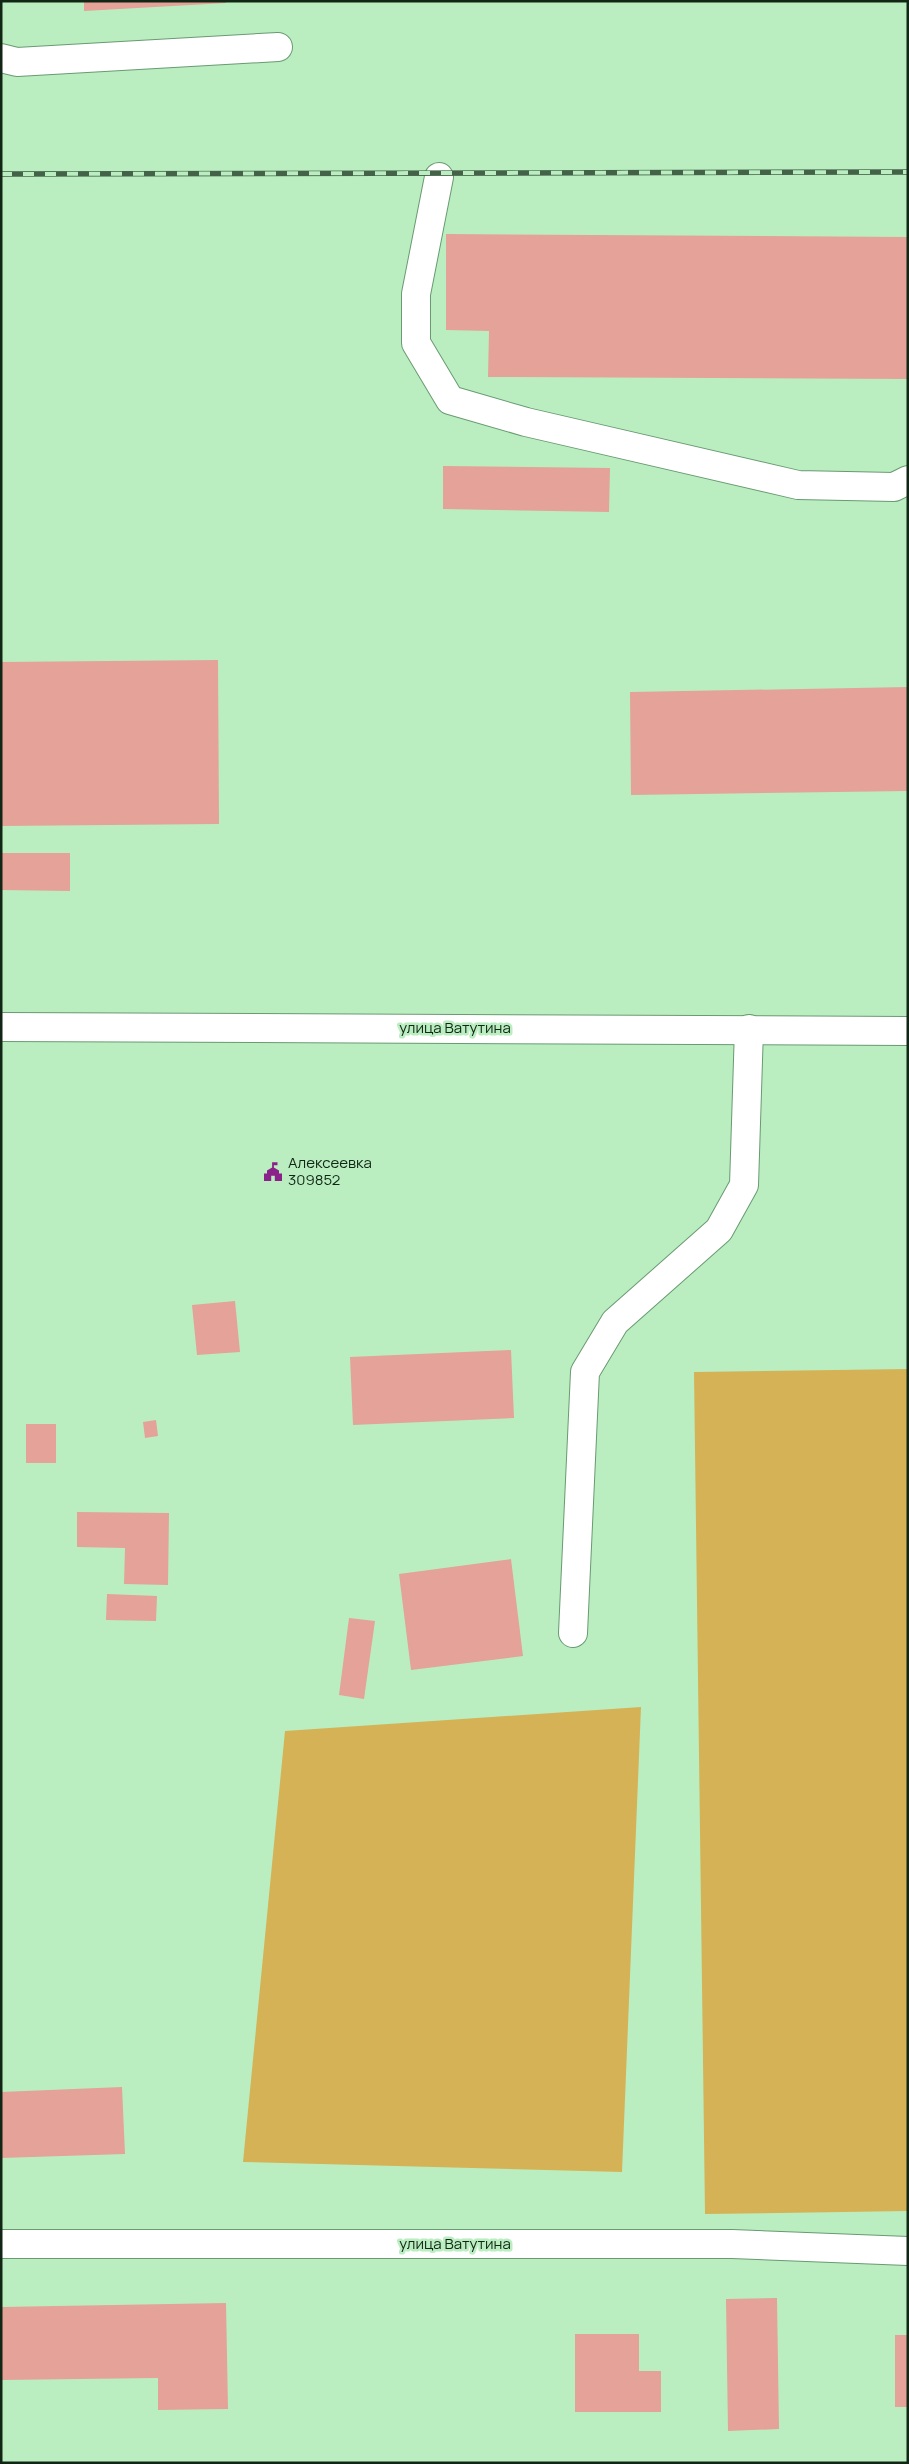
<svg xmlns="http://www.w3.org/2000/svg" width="909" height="2464" font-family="Manrope,sans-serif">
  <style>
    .green { fill: #d5b255 }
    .building { fill: #e4a298 }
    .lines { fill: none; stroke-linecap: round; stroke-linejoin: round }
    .minor-casing { stroke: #699a71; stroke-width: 30 }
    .minor { stroke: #fff; stroke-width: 28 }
    .rail-casing { stroke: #446248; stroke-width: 5.5 }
    .rail { stroke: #baeec1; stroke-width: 4; stroke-dasharray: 11; stroke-linecap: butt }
    .labels { text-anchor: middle; stroke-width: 5; stroke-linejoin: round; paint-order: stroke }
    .street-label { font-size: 15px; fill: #122615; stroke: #baeec1 }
    .poi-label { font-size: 15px; fill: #122615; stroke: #baeec1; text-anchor: start }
  </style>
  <rect width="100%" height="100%" fill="#baeec1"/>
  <g class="green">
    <polygon points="908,1369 908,2211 705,2214 694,1372"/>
    <polygon points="641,1707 622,2172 243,2162 285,1731"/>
  </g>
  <g class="building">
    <polygon points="84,1 226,1 226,3 84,11"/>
    <polygon points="446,234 908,237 908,379 488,377 489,331 446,330"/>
    <polygon points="443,466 610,468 609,512 443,509"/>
    <polygon points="218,660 219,824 1,826 1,662"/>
    <polygon points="908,687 908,791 631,795 630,692"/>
    <polygon points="1,853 70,853 70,891 1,890"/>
    <polygon points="235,1301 240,1352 197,1355 192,1305"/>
    <polygon points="511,1350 514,1418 353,1425 350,1357"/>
    <polygon points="156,1420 158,1436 145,1438 143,1422"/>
    <rect x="26" y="1424" width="30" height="39"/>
    <polygon points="77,1512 169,1513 168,1585 124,1584 125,1548 77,1547"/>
    <polygon points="511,1559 523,1656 411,1670 399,1574"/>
    <polygon points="107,1594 157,1596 156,1621 106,1620"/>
    <polygon points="349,1618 375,1621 364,1699 339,1695"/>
    <polygon points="122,2087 125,2154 1,2158 1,2092"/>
    <polygon points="777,2298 779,2429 728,2431 726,2299"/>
    <polygon points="226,2303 228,2409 158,2410 158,2378 1,2380 1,2307"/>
    <polygon points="575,2334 639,2334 639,2371 661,2371 661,2412 575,2412"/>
    <rect x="895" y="2335" width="13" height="72"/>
  </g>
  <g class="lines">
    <g class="minor-casing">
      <g id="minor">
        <polyline points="1,58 17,62 278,47"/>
        <polyline points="439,177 416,294 416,343 450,400 526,422 798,485 894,487 908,480"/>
        <polyline points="1,1027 908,1031"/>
        <polyline points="573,1633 585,1372 615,1322 719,1230 744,1185 749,1029"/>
        <polyline points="1,2244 732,2244 908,2251"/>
      </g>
    </g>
    <use href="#minor" class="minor"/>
    <g class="rail-casing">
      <polyline id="rail" points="1,174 908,172"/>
    </g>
    <use href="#rail" class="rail"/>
  </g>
  <defs>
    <g id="civic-bare" transform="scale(1.5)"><path d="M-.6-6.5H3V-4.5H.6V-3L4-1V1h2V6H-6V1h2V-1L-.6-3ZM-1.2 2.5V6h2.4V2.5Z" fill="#8a2289" stroke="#baeec1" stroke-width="2.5" paint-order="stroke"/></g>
  </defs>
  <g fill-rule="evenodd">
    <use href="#civic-bare" x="273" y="1172"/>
  </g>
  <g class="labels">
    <g class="street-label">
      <text x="455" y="1033">улица Ватутина</text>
      <text x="455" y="2249">улица Ватутина</text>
    </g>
    <g class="poi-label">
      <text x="288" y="1168">Алексеевка<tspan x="288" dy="17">309852</tspan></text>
    </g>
  </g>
  <rect width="909" height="2464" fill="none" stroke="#122615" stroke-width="5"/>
</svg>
